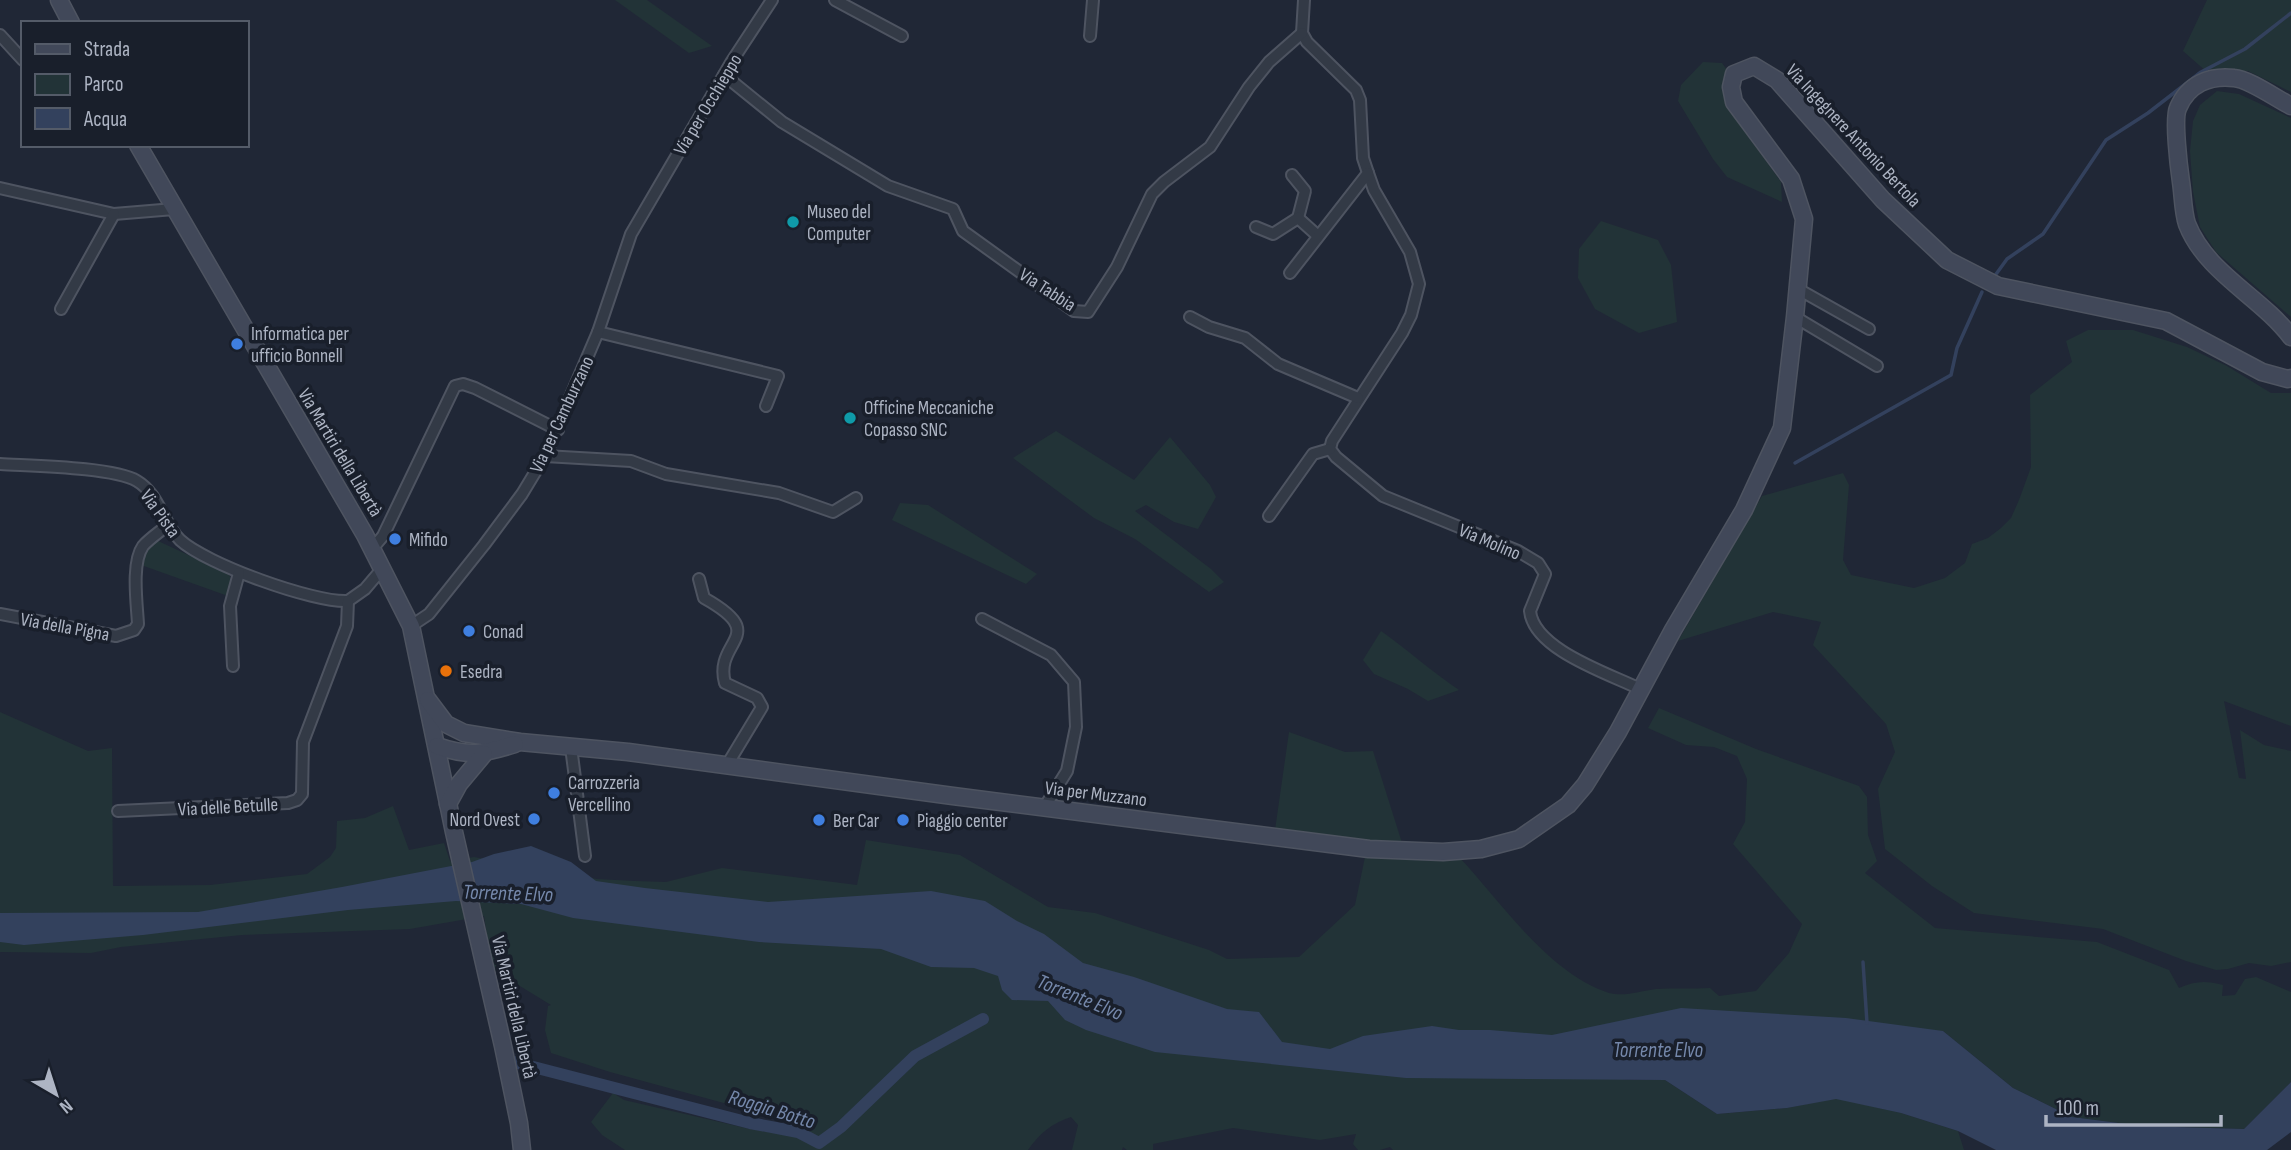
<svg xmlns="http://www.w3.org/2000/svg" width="2291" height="1150" font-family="'Sofia Sans Condensed',sans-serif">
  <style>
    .green { fill: #223337 }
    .water { fill: #33415d }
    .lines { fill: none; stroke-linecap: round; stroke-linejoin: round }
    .stream { stroke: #33415d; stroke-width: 3.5 }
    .canal { stroke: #33415d; stroke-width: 12 }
    .street-casing { stroke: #4e5461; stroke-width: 14 }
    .secondary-casing { stroke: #4e5461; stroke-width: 19 }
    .street { stroke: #333a46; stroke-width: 10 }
    .secondary { stroke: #414859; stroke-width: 16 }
    .culture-dot { fill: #0f9aa8; stroke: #191f2b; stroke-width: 2.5 }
    .shop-dot { fill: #3f7fe0; stroke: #191f2b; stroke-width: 2.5 }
    .food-dot { fill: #e8710a; stroke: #191f2b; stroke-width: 2.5 }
    .labels { text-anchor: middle; stroke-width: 7; stroke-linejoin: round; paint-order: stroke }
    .street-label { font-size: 19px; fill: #adb4c3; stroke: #191f2b }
    .poi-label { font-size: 19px; fill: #adb4c3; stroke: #191f2b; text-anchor: start }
    .water-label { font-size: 21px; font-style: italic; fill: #7588ab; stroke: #191f2b }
  </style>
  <rect width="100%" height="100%" fill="#202736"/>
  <g class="green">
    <polygon points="615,0 647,0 712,46 689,53"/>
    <polygon points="2207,0 2291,0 2291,92 2248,71 2208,73 2183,51"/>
    <polygon points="1703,62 1722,63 1727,70 1723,90 1737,121 1781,182 1782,202 1727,177 1713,159 1678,101 1681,85"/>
    <polygon points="2217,91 2239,94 2291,118 2291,317 2216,252 2200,227 2193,192 2190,151 2193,121 2200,105"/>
    <polygon points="1601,221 1658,240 1671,265 1677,322 1639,333 1595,309 1578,278 1579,249"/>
    <polygon points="2088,330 2133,330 2187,347 2227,366 2271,393 2291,393 2291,726 2224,701 2239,778 2246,779 2240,730 2264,745 2291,751 2291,962 2271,966 2249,963 2228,969 2216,970 2186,961 2103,929 1974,913 1932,886 1885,849 1878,789 1895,752 1886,724 1813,645 1821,622 1773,612 1678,641 1762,496 1843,473 1849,485 1843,560 1851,575 1914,588 1945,578 1965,563 1972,544 1988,538 2001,528 2011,518 2019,500 2031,467 2030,395 2072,362 2066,341"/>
    <polygon points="1056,431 1134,480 1170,437 1210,485 1216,497 1198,529 1174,522 1146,505 1135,511 1211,569 1224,582 1209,592 1135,539 1094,518 1013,458"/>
    <polygon points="900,503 928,505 1037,574 1026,584 892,520"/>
    <polygon points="156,540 229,574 231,580 228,596 141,565 147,548"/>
    <path d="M1381 631C1408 650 1432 672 1459 690L1428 701 1408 689 1374 674 1363 660Z"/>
    <path d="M1659 708 1756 749 1859 786 1867 797 1868 835 1877 861 1865 873 1935 928 2097 942 2169 970 2179 988C2194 981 2206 980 2223 985L2222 996 2235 995 2245 979 2256 977 2291 992V1082L2244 1129 2142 1126 2072 1117 2013 1088 1943 1031 1622 1080H1665L1717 1114 1787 1108 1836 1098 1901 1113 1958 1131 1964 1150H1393L1390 1147 1380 1150H1358L1353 1144 1356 1134 1320 1140 1233 1128 1153 1144V1150H1127L1123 1147 1122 1150H1072L1078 1125 1071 1117C1052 1123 1039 1134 1028 1150H625L602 1135 591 1122 613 1093 624 1100 750 1129 798 1137 819 1146 843 1128 878 1094 874 1093 821 1139 798 1132 770 1111 764 1114 610 1072 551 1053 545 1030 548 1006 551 1005 492 969 484 916 410 929 242 935 121 947 91 953 0 952V712L88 751 112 748 113 886 210 885 307 874 330 857 336 848 337 821 365 818 393 806 409 850 444 843 450 861 474 857 597 879 635 881 666 882 722 868 857 885 866 840 960 855 1048 907 1095 913 1209 950 1227 959 1299 957 1355 905 1365 857 1460 858C1502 903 1548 973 1609 993 1624 997 1641 991 1656 989 1674 988 1692 989 1710 988L1719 996 1756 991 1789 953 1802 924 1733 844 1745 822 1747 779 1737 756 1714 747 1686 745 1648 728Z"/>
    <polygon points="1289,732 1345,752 1373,751 1403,846 1275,830"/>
  </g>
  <polygon class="water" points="531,846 571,862 596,881 645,888 768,902 931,891 985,901 1017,921 1044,934 1083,963 1134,977 1227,1009 1259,1012 1282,1042 1330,1049 1363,1036 1432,1026 1459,1030 1490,1030 1552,1035 1681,1008 1846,1018 1943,1031 2013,1088 2072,1117 2142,1126 2244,1129 2291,1082 2291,1132 2267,1150 1996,1150 1958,1131 1901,1113 1836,1099 1787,1108 1717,1114 1665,1080 1406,1078 1155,1052 1086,1030 1065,1020 1048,1001 1012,1000 1002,990 998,976 974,968 931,967 881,949 759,942 573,918 521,904 456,901 348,910 143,935 24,945 0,942 0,913 198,912 342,887 472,862 494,854"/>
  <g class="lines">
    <g class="stream">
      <polyline points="1994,277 2007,259 2043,234 2106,140 2148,113 2201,72 2245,49 2291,13"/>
      <polyline points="1795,463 1951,375 1957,348 1982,292"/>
      <polyline points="1863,962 1867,1023"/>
    </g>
    <polyline class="canal" points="514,1062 750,1123 798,1132 819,1143 841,1127 915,1056 983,1019"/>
    <g class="street-casing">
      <g id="street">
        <polyline points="835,0 902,36"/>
        <path d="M1304 0 1302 33 1307 42 1356 90 1360 100 1363 158 1368 173 1374 190 1410 252 1419 284 1411 315 1402 333 1332 441 1330 449 1336 457 1383 496 1518 551 1538 563 1545 574 1530 611C1534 650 1610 674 1640 689"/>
        <polyline points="0,35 23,60"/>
        <polyline points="1090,36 1093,0"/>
        <polyline points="724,75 782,122 888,186 953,209 963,231 1074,311 1088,312 1117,267 1152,194 1164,182 1210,147 1249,87 1269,62 1302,33"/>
        <polyline points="1292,175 1305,191 1298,218"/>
        <polyline points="0,188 114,214 174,209"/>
        <polyline points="1256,227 1273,234 1298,218 1318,236"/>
        <polyline points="1290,273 1368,173"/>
        <polyline points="1798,289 1869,329"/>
        <polyline points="61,309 114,214"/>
        <polyline points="1190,317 1209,327 1245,338 1278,364 1358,398"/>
        <polyline points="1795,317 1877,366"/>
        <polyline points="598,332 778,376 766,406"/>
        <polyline points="545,456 631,461 666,474 779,493 833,512 856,498"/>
        <path d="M0 464C31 466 113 467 137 481 159 494 163 523 180 540 206 564 314 603 348 601L365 589 382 569"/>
        <polyline points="1269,516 1313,454 1330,449"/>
        <polyline points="372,549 383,536 455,386 463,384 475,388 558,430"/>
        <path d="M699 579 704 598C772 636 713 640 725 683L757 698 762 707 727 765"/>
        <path d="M0 614 116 636 134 630 138 624C137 604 131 563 143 546 150 538 161 531 169 524"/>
        <polyline points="982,619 1051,655 1074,682 1076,727 1067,771 1044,808"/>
        <polyline points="411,626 429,614 484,545 522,494 545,456 598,332 631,234 732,61 772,0"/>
        <polyline points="233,666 230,606 239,573"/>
        <polyline points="571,747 585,856"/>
        <polyline points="118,811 288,803 297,800 302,794 303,742 347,626 348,601"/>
      </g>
    </g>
    <g class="secondary-casing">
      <g id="secondary">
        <polyline points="59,0 71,23"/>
        <path d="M2291 106C2277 99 2249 79 2234 78 2210 75 2188 84 2178 108 2173 119 2179 168 2181 182 2183 195 2183 212 2187 224 2206 273 2261 297 2291 337"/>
        <polyline points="138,145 365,535 411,626 454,832 503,1046 519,1123 522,1150"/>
        <polyline points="428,700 446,724 464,733 520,742 628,752 953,796 1369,849 1443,852 1481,849 1519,839 1568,805 1585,785 1618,732 1673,630 1744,510 1782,428 1795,317 1804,219 1791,179 1734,102 1731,87 1734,74 1754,66 1777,80 1883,200 1947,260 1998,286 2166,321 2262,372 2288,379 2291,378"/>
        <path d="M437 746C469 757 483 754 515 744"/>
        <polyline points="448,804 459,784 484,754"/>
      </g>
    </g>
    <use href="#street" class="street"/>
    <use href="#secondary" class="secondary"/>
  </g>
  <g class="culture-dot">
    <circle cx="793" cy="222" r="7"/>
    <circle cx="850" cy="418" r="7"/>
  </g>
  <g class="shop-dot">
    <circle cx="237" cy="344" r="7"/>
    <circle cx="395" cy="539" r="7"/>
    <circle cx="469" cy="631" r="7"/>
    <circle cx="554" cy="793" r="7"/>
    <circle cx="534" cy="819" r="7"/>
    <circle cx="819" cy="820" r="7"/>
    <circle cx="903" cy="820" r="7"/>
  </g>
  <circle class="food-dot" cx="446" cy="671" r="7"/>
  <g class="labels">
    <g class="street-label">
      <text transform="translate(707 104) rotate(-59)" y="7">Via per Occhieppo</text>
      <text transform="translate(1854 135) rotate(47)" y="7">Via Ingegnere Antonio Bertola</text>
      <text transform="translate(1048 289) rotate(33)" y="7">Via Tabbia</text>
      <text transform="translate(561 414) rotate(-65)" y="7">Via per Camburzano</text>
      <text transform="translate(341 452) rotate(59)" y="7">Via Martiri della Libertà</text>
      <text transform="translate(161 513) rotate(54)" y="7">Via Pista</text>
      <text transform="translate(1490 541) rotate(23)" y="7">Via Molino</text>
      <text transform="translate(65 626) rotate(10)" y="7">Via della Pigna</text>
      <text transform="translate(1096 793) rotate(7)" y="7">Via per Muzzano</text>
      <text transform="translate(228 806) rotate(-3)" y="7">Via delle Betulle</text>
      <text transform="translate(515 1007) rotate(77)" y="7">Via Martiri della Libertà</text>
    </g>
    <g class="poi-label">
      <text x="807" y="218">Museo del<tspan x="807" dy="22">Computer</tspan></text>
      <text x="251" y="340">Informatica per<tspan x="251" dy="22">ufficio Bonnell</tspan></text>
      <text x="864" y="414">Officine Meccaniche<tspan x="864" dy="22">Copasso SNC</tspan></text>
      <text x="409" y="546">Mifido</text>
      <text x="483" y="638">Conad</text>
      <text x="460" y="678">Esedra</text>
      <text x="568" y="789">Carrozzeria<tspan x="568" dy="22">Vercellino</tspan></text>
      <text x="520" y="826" text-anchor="end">Nord Ovest</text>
      <text x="833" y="827">Ber Car</text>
      <text x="917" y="827">Piaggio center</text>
    </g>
    <g class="water-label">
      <text transform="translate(508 893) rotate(2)" y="7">Torrente Elvo</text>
      <text transform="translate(1080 997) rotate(22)" y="7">Torrente Elvo</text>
      <text x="1658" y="1057">Torrente Elvo</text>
      <text transform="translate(772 1109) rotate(17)" y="7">Roggia Botto</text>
    </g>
  </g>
  <rect x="21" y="21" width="228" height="126" fill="#191f2b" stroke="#545b68" stroke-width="2"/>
  <rect x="35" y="44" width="35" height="10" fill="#414859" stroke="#545b68" stroke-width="2"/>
  <text x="84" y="56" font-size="21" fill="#adb4c3">Strada</text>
  <rect x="35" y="74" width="35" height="21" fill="#223337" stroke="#545b68" stroke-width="2"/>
  <text x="84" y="91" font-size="21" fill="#adb4c3">Parco</text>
  <rect x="35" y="108" width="35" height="21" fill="#33415d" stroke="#545b68" stroke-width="2"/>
  <text x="84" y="126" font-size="21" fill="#adb4c3">Acqua</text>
  <g transform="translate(56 1094) rotate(141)" stroke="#191f2b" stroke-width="5" paint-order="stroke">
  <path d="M0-5L12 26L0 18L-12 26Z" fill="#adb4c3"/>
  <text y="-10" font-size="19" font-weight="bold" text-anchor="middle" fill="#adb4c3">N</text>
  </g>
  <path d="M2046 1115v10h175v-10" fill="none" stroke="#adb4c3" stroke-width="3.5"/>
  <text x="2056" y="1115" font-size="21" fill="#adb4c3" stroke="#191f2b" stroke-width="5" paint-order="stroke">100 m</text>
</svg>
